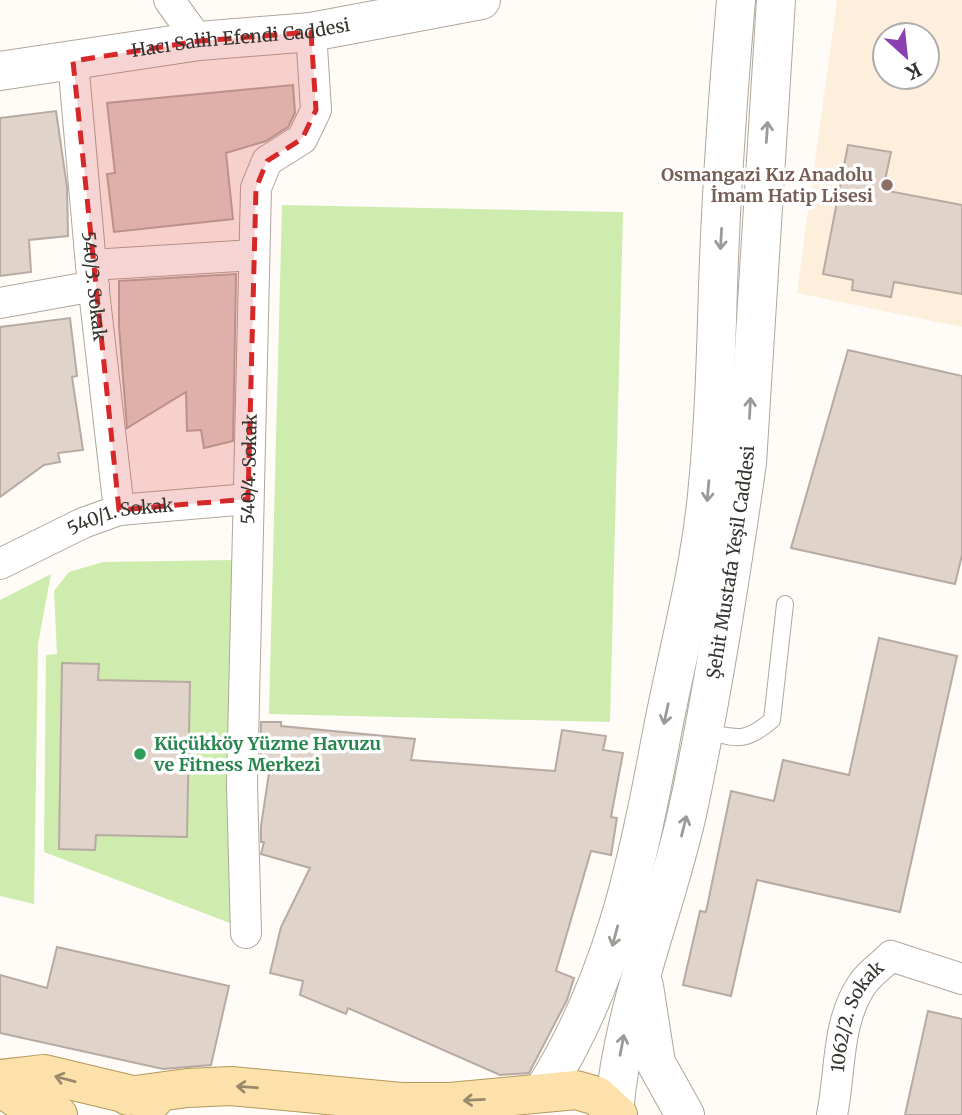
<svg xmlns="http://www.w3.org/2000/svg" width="962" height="1115" font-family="Merriweather,serif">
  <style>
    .built { fill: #feefdd; fill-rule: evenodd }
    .green { fill: #cdecae }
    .building { fill: #e0d3ca; stroke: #b7aaa2; stroke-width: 2 }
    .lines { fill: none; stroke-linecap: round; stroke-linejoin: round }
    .lane-casing { stroke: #b0a79c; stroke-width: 18 }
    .street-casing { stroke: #b0a79c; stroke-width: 32 }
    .secondary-casing { stroke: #b0a79c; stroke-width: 40 }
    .primary-casing { stroke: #b6975b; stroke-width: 40 }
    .lane { stroke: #fff; stroke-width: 16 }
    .street { stroke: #fff; stroke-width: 30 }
    .secondary { stroke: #fff; stroke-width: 38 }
    .primary { stroke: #fce1ab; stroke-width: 38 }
    .oneway { stroke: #9b9a97 }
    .oneway2 { stroke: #9a8a6d }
    .marked { fill: #d62828; fill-opacity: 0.2; stroke: #d62828; stroke-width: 5; stroke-dasharray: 14 9; stroke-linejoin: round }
    .education-dot { fill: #8d6e63; stroke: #fff; stroke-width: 2.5 }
    .leisure-dot { fill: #2e9e5b; stroke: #fff; stroke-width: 2.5 }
    .labels { text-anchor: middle; stroke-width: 7; stroke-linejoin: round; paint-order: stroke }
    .street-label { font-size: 18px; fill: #37342f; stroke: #fff }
    .education-label { font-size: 18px; font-weight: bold; fill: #785e54; stroke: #fff; text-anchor: end }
    .leisure-label { font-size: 18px; font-weight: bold; fill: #27864d; stroke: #fff; text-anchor: start }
  </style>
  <rect width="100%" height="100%" fill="#fffbf6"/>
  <path class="built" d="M837 0H962V327L797 293ZM885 35H927V77H885Z"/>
  <g class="green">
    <polygon points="282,205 623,212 610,722 269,714"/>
    <polygon points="236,560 235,925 44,852 46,655 57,654 54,591 69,572 103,562"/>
    <polygon points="51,574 38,644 34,904 0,896 0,600"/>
  </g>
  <g class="building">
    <polygon points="293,85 295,113 288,127 266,141 226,153 233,219 114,232 107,174 115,173 107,103"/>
    <polygon points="56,111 67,187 68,236 29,240 31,272 0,276 0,118"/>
    <polygon points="848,145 891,152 883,190 962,205 962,294 894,282 891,297 852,290 853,280 823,274"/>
    <polygon points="236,274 233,441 204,448 201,430 187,431 186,392 127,428 119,326 119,281"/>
    <polygon points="70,318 77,376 72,377 83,450 58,453 60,462 44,465 0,497 0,327"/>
    <polygon points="848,350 962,376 962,555 955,584 791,548"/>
    <polygon points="879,638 957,656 900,912 757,880 731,996 683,985 700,911 706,912 731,791 774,801 783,760 849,775"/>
    <polygon points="62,663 99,664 98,680 190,682 187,837 96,835 95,850 59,849"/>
    <polygon points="261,722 281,722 281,726 415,739 411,760 555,771 562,730 606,736 603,750 623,753 611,817 617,818 611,855 591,851 556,971 574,978 567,1000 529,1073 500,1075 348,1008 346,1014 300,995 303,981 270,973 281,927 310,868 261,854 264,842 261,842 261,826 269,773 260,773"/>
    <polygon points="57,947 229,986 211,1065 163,1069 0,1033 0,975 47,988"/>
    <polygon points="928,1011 962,1019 962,1115 905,1115"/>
  </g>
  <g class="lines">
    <g class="lane-casing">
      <path id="lane" d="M703 731C737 738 744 744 772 720L785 604"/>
    </g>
    <g class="street-casing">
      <g id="street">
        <polyline points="169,0 199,41"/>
        <path id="s1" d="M73 61 91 265 119 510"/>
        <polyline points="91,265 254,255"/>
        <polyline points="0,303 94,286"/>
        <path id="s2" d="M0 564 83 523 119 510 248 499"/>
        <path id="s3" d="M246 933 242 785 256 188 267 161 302 139 316 110 311 32"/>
        <path id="s4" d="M832 1115C841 1071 836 1022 863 983 870 973 882 965 891 956L962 979"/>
      </g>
    </g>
    <g class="secondary-casing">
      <g id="secondary">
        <path id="s5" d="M0 71 199 41 311 32 481 0"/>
        <polyline points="644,986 656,1063 685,1115"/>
        <path d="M542 1093C612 984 638 864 661 738 676 658 699 577 707 495 714 426 716 356 718 287 721 191 728 95 736 0"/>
        <path id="s6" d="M614 1113C622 1009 664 915 687 814 712 698 730 580 747 463L776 0"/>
      </g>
    </g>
    <g class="primary-casing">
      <g id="primary">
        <polyline points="0,1079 44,1074 153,1100"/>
        <polyline points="0,1087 28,1106 58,1115"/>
        <polyline points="128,1096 187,1088 231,1086 401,1102 450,1102 576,1090 597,1096 618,1115"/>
      </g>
    </g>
    <use href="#lane" class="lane"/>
    <use href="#street" class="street"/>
    <use href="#secondary" class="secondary"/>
    <use href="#primary" class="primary"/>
  </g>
  <defs><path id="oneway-shaft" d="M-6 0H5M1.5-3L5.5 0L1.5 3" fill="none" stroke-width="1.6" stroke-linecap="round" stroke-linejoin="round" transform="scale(1.75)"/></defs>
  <g class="oneway">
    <use href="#oneway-shaft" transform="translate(767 132) rotate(-86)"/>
    <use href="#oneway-shaft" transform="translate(721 239) rotate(93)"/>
    <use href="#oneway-shaft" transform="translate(750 408) rotate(-87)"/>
    <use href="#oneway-shaft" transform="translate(708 491) rotate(95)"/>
    <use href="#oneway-shaft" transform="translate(666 714) rotate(102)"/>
    <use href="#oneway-shaft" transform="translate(684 826) rotate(-76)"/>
    <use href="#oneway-shaft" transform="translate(615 936) rotate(105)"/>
    <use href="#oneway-shaft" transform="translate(622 1045) rotate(-79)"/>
  </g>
  <g class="oneway2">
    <use href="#oneway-shaft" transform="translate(65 1079) rotate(-165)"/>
    <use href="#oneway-shaft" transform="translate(247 1087) rotate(-176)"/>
    <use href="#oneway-shaft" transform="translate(474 1100) rotate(177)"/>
  </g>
  <path class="marked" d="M311 32 316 110 302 139 267 161 256 188 248 499 119 510 73 61 199 41Z"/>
  <circle class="education-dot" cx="887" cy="185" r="7"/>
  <circle class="leisure-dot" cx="140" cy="754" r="7"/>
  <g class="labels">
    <g class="street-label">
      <text dy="6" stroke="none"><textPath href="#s5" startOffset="243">Hacı Salih Efendi Caddesi</textPath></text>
      <text dy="6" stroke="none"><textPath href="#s1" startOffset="226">540/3. Sokak</textPath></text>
      <text dy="6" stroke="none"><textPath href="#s3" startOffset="464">540/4. Sokak</textPath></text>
      <text dy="6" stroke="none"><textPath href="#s2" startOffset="131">540/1. Sokak</textPath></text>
      <text dy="6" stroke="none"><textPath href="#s6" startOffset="564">Şehit Mustafa Yeşil Caddesi</textPath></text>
      <text dy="6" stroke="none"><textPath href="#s4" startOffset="103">1062/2. Sokak</textPath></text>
    </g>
    <g class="education-label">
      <text x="873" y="181">Osmangazi Kız Anadolu<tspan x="873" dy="21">İmam Hatip Lisesi</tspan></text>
    </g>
    <g class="leisure-label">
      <text x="154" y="750">Küçükköy Yüzme Havuzu<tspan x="154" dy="21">ve Fitness Merkezi</tspan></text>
    </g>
  </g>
  <g transform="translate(906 56) rotate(153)"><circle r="33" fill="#ffffff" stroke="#afaeac" stroke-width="2"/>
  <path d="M0-5L12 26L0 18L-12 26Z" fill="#8c3fb0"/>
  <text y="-10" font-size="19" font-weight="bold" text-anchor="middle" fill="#37342f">K</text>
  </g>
</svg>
